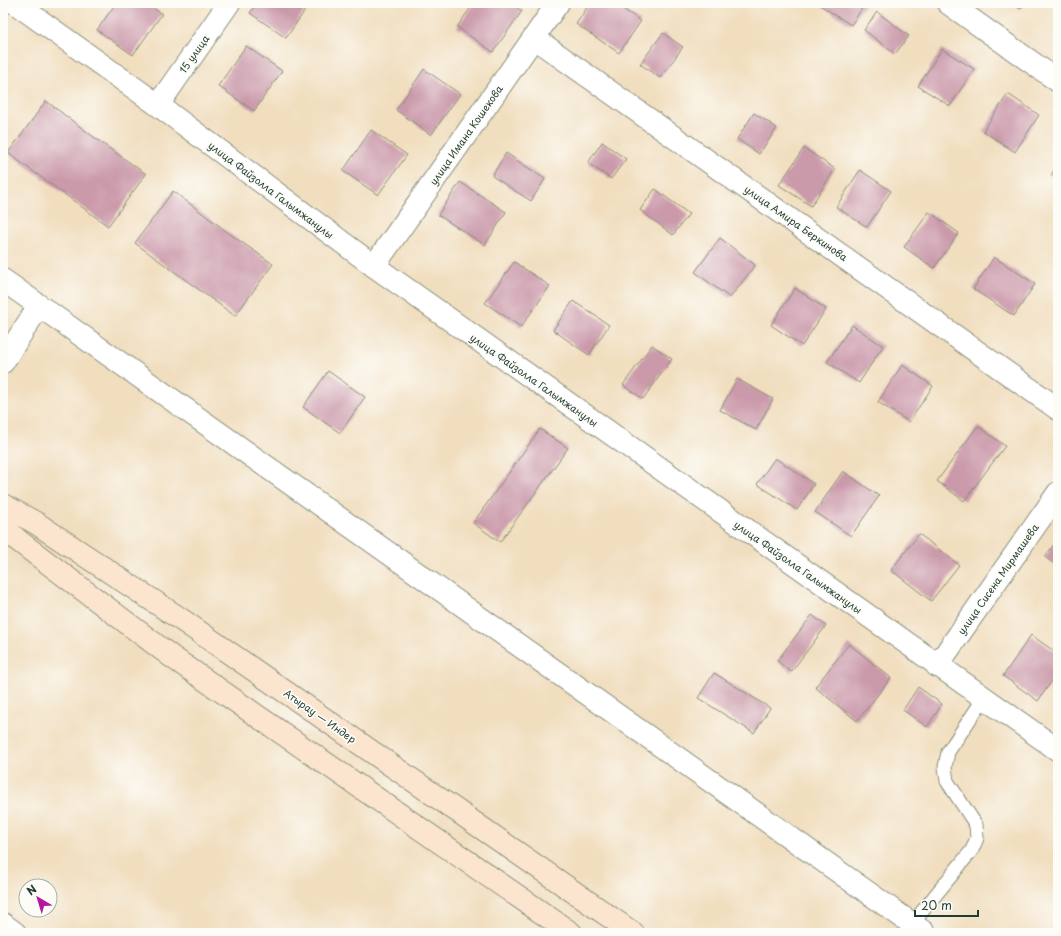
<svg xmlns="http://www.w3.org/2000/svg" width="1061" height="936" font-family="'Playpen Sans',sans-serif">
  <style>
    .building { fill: #ca99aa }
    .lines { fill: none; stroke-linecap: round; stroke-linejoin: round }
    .lane-casing { stroke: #888e7a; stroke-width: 15 }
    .street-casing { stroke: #888e7a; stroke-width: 24 }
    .secondary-casing { stroke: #888e7a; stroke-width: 24 }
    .lane { stroke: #fff; stroke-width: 13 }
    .street { stroke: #fff; stroke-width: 22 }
    .secondary { stroke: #fce5cf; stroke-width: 22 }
    .labels { text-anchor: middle; stroke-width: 3.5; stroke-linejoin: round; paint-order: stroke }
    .street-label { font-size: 10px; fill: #1f3d34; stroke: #fdfcf7 }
  </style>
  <rect width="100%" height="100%" fill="#fdfcf7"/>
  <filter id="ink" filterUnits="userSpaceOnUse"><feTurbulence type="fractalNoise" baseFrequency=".025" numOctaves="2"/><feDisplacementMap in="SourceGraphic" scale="8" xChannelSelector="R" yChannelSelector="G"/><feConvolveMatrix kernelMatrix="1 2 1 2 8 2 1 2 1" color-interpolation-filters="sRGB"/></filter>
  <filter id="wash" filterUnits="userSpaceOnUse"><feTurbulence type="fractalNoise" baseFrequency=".012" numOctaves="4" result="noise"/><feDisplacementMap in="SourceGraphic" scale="16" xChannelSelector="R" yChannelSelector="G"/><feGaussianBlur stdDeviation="0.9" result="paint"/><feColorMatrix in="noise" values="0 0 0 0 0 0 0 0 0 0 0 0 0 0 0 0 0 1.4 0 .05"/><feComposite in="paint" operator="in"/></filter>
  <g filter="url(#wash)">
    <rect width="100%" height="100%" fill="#f1debf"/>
    <g id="blocks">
      <g class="building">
        <polygon points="116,3 146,3 162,14 133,55 97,30"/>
        <polygon points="257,3 310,3 286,38 250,13"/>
        <polygon points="474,3 510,3 522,11 493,52 457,27"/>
        <polygon points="590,3 614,3 641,21 619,53 576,24"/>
        <polygon points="819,3 864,3 865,4 851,25 818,4"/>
        <polygon points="1013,3 1025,3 1020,9"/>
        <polygon points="877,12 909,36 895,54 864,30"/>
        <polygon points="663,33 683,47 660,78 640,64"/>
        <polygon points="246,46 282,71 254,111 218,86"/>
        <polygon points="942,49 974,69 950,106 918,86"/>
        <polygon points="424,69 460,94 431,135 396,110"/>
        <polygon points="1008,94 1039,115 1015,152 983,131"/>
        <polygon points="46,101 103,144 146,174 108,226 8,153"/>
        <polygon points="754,113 777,128 759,154 737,139"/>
        <polygon points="371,130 407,155 378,195 343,171"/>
        <polygon points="602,142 626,159 611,179 588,163"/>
        <polygon points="804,148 835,169 811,206 779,185"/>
        <polygon points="506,153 545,179 531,201 492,176"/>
        <polygon points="1058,164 1058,180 1051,175"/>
        <polygon points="860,170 891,191 867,227 836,207"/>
        <polygon points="460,182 506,212 485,245 438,215"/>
        <polygon points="655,189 689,214 673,235 640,210"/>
        <polygon points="173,191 230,234 273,264 235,316 135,243"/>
        <polygon points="929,212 959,233 934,268 904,247"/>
        <polygon points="720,238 755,265 730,298 695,272"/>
        <polygon points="994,257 1035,284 1014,316 973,289"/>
        <polygon points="514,262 550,286 521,327 485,303"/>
        <polygon points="795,288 826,309 802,346 771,325"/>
        <polygon points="573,301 609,325 589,355 553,330"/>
        <polygon points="852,325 883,346 859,383 827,362"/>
        <polygon points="652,345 672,359 643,399 623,385"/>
        <polygon points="902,365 933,386 909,422 878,402"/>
        <polygon points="328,371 365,397 340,433 303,407"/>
        <polygon points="737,379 773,399 756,430 720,410"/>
        <polygon points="978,426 1005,446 964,501 937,481"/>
        <polygon points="540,429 568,448 500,542 473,523"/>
        <polygon points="775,458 814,484 797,510 757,484"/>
        <polygon points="843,471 879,496 851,536 815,512"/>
        <polygon points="919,534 959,565 931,601 891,570"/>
        <polygon points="1058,539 1058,567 1045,557"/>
        <polygon points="812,615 826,626 791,672 777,661"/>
        <polygon points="1031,635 1058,654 1058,672 1038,701 1003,676"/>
        <polygon points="849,644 891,678 857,721 815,687"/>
        <polygon points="714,673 770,708 754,733 698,698"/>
        <polygon points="918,687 942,704 927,727 903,710"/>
      </g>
    </g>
  </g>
  <g filter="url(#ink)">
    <use href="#blocks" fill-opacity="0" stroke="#888e7a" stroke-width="1"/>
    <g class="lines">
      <g class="lane-casing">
        <polyline id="lane" points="912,924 972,850 977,838 976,825 947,781 945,767 948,752 984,698"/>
      </g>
      <g class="street-casing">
        <g id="street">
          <polyline points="15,3 158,105 374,266 1058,750"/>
          <polyline points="948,3 1058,81"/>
          <polyline points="534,38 1058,409"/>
          <polyline points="158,105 229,3"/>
          <polyline points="374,266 558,3"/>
          <polyline points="3,280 925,933"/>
          <polyline points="3,362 39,306"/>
          <polyline points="937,666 1058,493"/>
          <polyline points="3,924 15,933"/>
        </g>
      </g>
      <g class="secondary-casing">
        <g id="secondary">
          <polyline points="3,505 36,523 179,618 633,933"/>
          <polyline points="3,527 20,542 172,657 571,933"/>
        </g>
      </g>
      <use href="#lane" class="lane"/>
      <use href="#street" class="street"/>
      <use href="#secondary" class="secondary"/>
    </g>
  </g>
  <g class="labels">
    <g class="street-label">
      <text transform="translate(194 54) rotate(-55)" y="4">15 улица</text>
      <text transform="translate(466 135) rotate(-55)" y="4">улица Имана Кошекова</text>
      <text transform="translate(271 190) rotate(37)" y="4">улица Файзолла Галымжанулы</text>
      <text transform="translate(796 223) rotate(35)" y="4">улица Амира Беркинова</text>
      <text transform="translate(534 380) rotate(35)" y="4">улица Файзолла Галымжанулы</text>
      <text transform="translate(798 567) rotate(35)" y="4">улица Файзолла Галымжанулы</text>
      <text transform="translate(998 579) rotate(-55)" y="4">улица Сисена Мирмашева</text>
      <text transform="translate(320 716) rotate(35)" y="4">Атырау — Индер</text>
    </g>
  </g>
  <rect width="1061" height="936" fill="none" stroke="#fdfcf7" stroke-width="16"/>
  <g transform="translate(38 898) rotate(322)"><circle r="19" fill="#fdfcf7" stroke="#a4b0a9"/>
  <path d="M0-3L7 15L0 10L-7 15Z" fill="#b5179e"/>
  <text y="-6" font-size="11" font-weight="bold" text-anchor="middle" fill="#1f3d34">N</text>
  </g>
  <path d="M915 910v6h63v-6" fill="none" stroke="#1f3d34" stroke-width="2"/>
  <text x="921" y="910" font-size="12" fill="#1f3d34" stroke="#fdfcf7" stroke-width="3" paint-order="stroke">20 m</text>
</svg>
